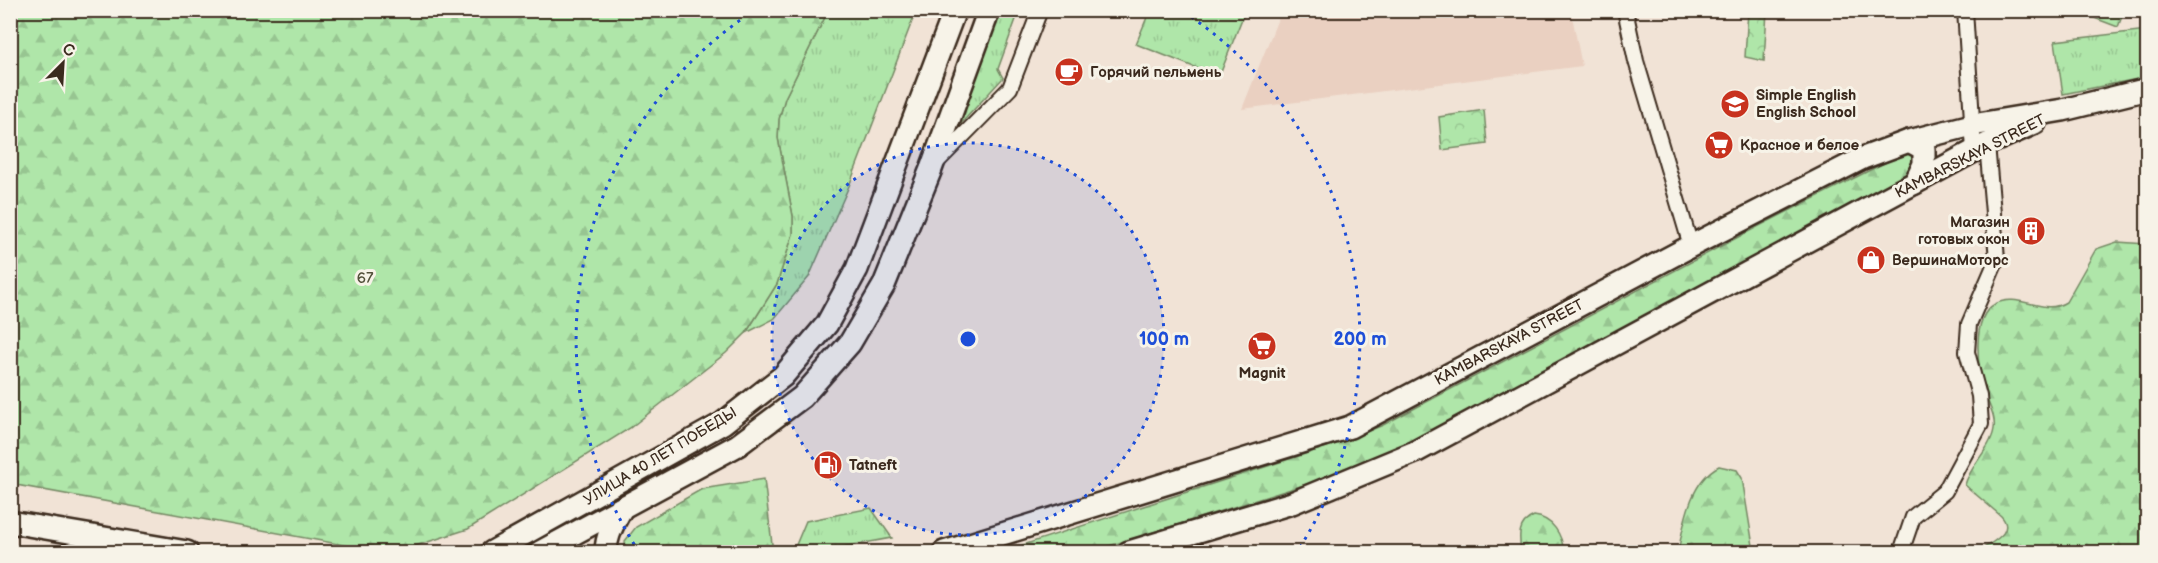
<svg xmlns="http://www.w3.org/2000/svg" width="2158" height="563" font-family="'Balsamiq Sans',sans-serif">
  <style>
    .built { fill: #ead0c1 }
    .grass { fill: url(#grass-tufts); stroke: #758864; stroke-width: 1.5 }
    .forest { fill: url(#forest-firs); stroke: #758864; stroke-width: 1.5 }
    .park { fill: url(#park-crowns); stroke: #758864; stroke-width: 1.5 }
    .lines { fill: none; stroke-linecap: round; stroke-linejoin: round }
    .street-casing { stroke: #3b2a1e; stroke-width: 18 }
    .primary-casing { stroke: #3b2a1e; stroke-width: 26 }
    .street { stroke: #f7f3e8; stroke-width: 14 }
    .primary { stroke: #f7f3e8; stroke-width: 21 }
    .ring { fill: none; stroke: #1d4ed8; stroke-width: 3; stroke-dasharray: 3 6 }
    .labels { text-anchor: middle; stroke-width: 6; stroke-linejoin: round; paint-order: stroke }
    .poi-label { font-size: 15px; font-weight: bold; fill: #3b2a1e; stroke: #f7f3e8; text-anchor: start }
    .street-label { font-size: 15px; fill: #3b2a1e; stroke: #f7f3e8 }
    .park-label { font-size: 15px; fill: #52503a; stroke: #f7f3e8 }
    .centre { fill: #1d4ed8; stroke: #f7f3e8; stroke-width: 3 }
    .ring-label { font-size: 18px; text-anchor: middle; font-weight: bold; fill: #1d4ed8; stroke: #f7f3e8; stroke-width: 6; stroke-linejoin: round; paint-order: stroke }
  </style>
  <defs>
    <pattern id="grass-tufts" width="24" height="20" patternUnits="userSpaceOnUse" patternTransform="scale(1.5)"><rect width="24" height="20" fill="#afe6a9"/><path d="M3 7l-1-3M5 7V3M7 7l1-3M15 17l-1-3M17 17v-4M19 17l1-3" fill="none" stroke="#97c591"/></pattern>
    <pattern id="forest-firs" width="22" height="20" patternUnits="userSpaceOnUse" patternTransform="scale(1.5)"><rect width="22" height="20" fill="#afe6a9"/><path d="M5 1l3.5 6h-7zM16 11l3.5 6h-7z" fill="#97c591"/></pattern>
    <pattern id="park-crowns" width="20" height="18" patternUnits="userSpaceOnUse" patternTransform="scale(1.5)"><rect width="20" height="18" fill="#afe6a9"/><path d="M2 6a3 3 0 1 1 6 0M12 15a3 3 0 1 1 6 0" fill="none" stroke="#97c591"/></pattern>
  </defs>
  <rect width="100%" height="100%" fill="#f1e3d6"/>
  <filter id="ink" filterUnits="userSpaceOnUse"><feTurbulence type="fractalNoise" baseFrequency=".0167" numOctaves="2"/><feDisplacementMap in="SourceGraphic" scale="12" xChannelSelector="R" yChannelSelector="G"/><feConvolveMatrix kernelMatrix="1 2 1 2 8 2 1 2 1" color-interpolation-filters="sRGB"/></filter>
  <g filter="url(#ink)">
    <polygon class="built" points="1281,11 1571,11 1582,66 1242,109"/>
    <g class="grass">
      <polygon points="1150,10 1245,11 1219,77 1136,44"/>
      <polygon points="828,11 916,11 849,186 809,277 774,319 746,333 777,284 793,234 793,216 778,138 779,119 785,98"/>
      <polygon points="1000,11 1019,11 998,69 1003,78 955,130"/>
      <polygon points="2147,30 2147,77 2063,94 2055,41"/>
      <polygon points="871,508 892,538 815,552 793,552 806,521"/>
    </g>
    <g class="forest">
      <polygon points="10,11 11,10 828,11 785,98 779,119 778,138 793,216 793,234 777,284 746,333 726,353 630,428 468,529 412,547 376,551 11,484"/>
      <polygon points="1908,151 1918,155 1913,173 1396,449 1342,473 1090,552 1001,552 1339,443 1383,425 1759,226"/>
      <path d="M2117 242 2147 244V552H1978C1989 543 2017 533 2001 516L1965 485C1970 465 1991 449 1994 429 1996 416 1989 406 1985 394 1978 371 1970 317 1995 304 2019 291 2043 317 2066 302L2096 249Z"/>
      <path d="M1719 466 1737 470 1742 478 1754 552H1678C1684 523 1690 481 1719 466Z"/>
      <polygon points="764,479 773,552 626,552 625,541 636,527 702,489"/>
      <path d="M1534 516C1553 518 1562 535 1564 552H1521C1519 537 1517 523 1534 516Z"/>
    </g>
    <g class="park">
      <polygon points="1748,11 1767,11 1764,61 1745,57"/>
      <polygon points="2076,11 2124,11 2118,27"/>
      <polygon points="1484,110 1487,144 1442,150 1439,117"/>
    </g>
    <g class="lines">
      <g class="street-casing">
        <g id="street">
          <polyline points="1625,10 1636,61 1691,246"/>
          <polyline points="1965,10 1974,151"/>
          <polyline points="937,162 1010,88 1040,10"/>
          <polyline points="1901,552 1913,517 1945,491 1981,424 1979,396 1967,352 1969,324 1997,259 1987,144"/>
        </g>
      </g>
      <g class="primary-casing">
        <g id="primary">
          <polyline points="1909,141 1924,149 1924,164 1915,183"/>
          <polyline points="10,522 187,552"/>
          <polyline points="492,552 723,423 783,376 827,324 857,269 955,10"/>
          <polyline points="540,552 738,445 802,397 850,343 884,285 931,169 989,10"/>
          <path d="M606 552C606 536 614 522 622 508"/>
          <polyline points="944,552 1350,427 1691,246 1863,158 1909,141 1972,125 2063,110 2148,89"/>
          <polyline points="1129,552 1292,503 1415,452 1987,144 2035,123"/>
        </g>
      </g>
      <use href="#street" class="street"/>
      <use href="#primary" class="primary"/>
    </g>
  </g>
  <circle cx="968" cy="339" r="196" fill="#1d4ed8" fill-opacity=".12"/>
  <g class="ring">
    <circle cx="968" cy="339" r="196"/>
    <path d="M639 552A392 392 0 0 1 752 12M1184 12A392 392 0 0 1 1297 552"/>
  </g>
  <defs>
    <g id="cafe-disc" transform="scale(1.5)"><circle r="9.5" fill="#c8321e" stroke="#f7f3e8"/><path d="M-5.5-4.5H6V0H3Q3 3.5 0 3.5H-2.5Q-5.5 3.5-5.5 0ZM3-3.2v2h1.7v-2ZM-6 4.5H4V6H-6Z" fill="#fff"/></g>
    <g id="school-disc" transform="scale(1.5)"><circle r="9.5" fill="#c8321e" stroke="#f7f3e8"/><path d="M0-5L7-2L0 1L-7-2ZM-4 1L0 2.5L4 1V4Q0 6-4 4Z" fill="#fff"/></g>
    <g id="supermarket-disc" transform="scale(1.5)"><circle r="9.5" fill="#c8321e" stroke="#f7f3e8"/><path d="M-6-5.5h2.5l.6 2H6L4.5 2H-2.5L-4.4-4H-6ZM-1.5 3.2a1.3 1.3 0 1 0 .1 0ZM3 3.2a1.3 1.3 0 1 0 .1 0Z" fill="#fff"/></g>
    <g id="building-disc" transform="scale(1.5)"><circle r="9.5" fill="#c8321e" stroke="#f7f3e8"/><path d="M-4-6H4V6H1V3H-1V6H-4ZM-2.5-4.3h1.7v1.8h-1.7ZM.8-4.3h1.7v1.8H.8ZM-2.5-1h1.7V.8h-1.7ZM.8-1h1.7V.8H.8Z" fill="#fff"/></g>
    <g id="shop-disc" transform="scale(1.5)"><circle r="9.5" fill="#c8321e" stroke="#f7f3e8"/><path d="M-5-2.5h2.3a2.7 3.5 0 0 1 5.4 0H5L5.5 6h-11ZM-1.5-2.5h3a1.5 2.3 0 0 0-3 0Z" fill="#fff"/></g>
    <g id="fuel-disc" transform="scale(1.5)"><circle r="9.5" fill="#c8321e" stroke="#f7f3e8"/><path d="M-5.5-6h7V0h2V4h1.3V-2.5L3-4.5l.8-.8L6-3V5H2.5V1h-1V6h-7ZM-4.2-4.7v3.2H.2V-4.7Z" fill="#fff"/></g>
  </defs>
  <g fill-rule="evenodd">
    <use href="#cafe-disc" x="1069" y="72"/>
    <use href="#school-disc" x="1735" y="104"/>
    <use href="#supermarket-disc" x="1719" y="145"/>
    <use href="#building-disc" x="2031" y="231"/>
    <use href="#shop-disc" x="1871" y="260"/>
    <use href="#supermarket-disc" x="1262" y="346"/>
    <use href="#fuel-disc" x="828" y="465"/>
  </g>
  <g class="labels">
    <g class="poi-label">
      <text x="1090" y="77">Горячий пельмень</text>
      <text x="1756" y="100">Simple English<tspan x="1756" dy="17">English School</tspan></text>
      <text x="1740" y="150">Красное и белое</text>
      <text x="2010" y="227" text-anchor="end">Магазин<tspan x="2010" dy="17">готовых окон</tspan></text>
      <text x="1892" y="265">ВершинаМоторс</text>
      <text x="1262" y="378" text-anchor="middle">Magnit</text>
      <text x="849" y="470">Tatneft</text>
    </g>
    <g class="street-label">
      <text transform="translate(1970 156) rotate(-27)" y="5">KAMBARSKAYA STREET</text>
      <text transform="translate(1509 342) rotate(-28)" y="5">KAMBARSKAYA STREET</text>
      <text transform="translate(660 456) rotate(-31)" y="5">УЛИЦА 40 ЛЕТ ПОБЕДЫ</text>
    </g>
    <g class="park-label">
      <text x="365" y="283">67</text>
    </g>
  </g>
  <circle cx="968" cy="339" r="9" class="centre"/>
  <g class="ring-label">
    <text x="1164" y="345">100 m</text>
    <text x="1360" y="345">200 m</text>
  </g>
  <rect width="2158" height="563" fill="none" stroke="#f7f3e8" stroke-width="36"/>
  <rect x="18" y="18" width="2122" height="527" fill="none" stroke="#3b2a1e" stroke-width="2" filter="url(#ink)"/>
  <g transform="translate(63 63) rotate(24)" stroke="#f7f3e8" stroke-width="4.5" paint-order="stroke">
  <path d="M0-4.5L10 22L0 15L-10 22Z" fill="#3b2a1e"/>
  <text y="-9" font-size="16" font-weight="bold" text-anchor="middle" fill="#3b2a1e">С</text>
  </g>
</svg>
